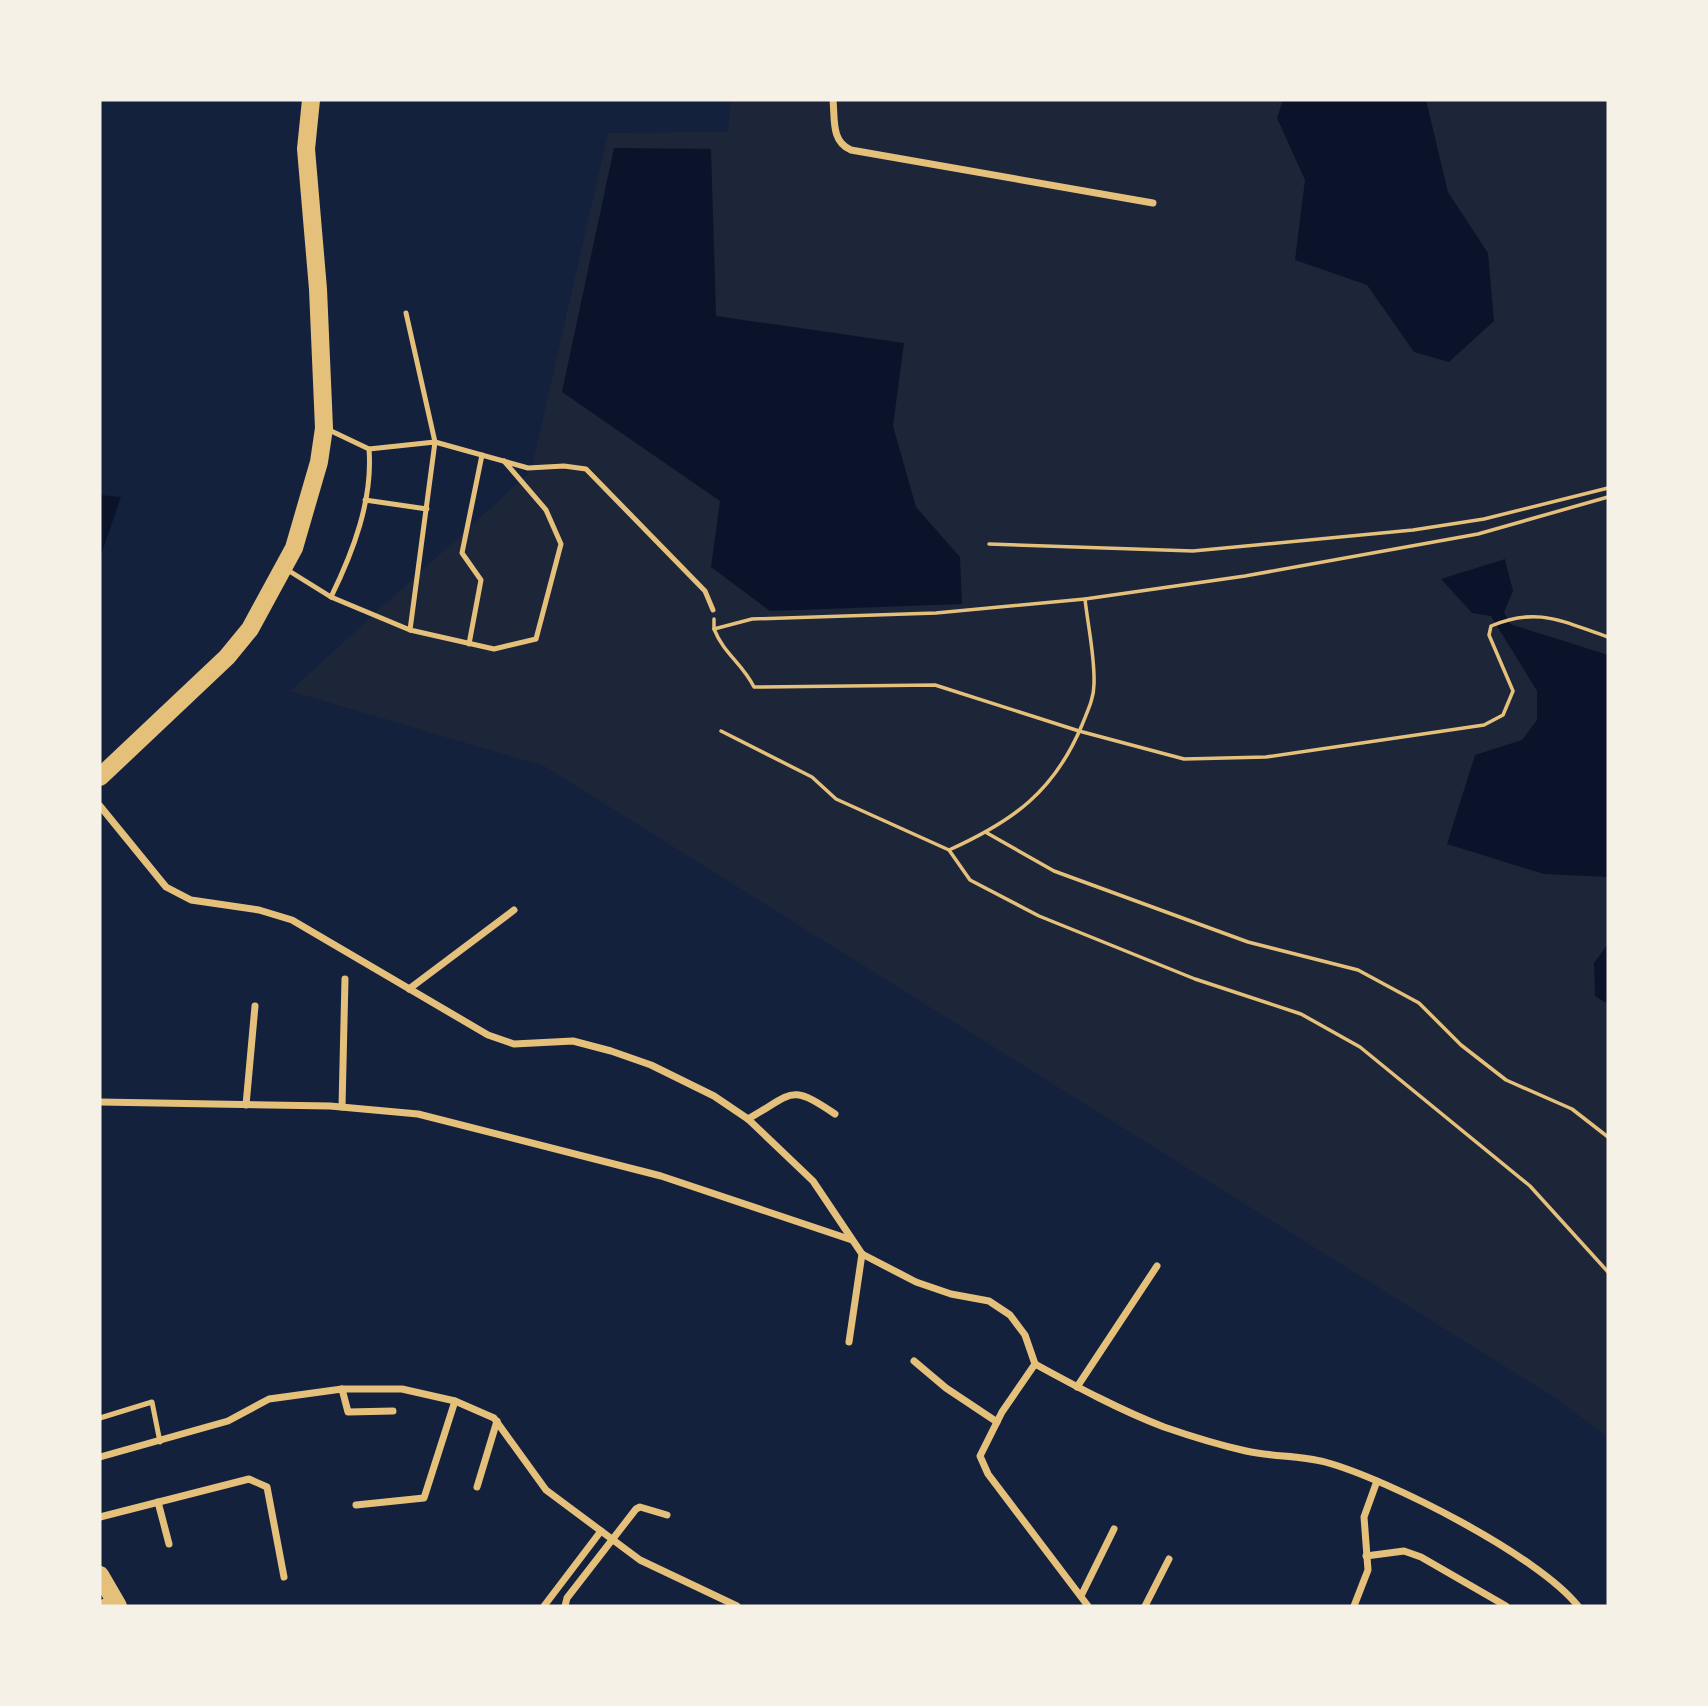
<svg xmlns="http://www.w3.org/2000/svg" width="1708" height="1706" font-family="Merriweather,serif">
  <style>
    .green { fill: #1d2539 }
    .water { fill: #0b132b }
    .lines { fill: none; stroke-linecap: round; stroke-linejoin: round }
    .path { stroke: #e5c07b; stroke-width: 3.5 }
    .service { stroke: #e5c07b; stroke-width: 5 }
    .minor { stroke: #e5c07b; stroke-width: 7 }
    .trunk { stroke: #e5c07b; stroke-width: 18 }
  </style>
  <rect width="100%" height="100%" fill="#14213d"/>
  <polygon class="green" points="731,100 1608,100 1608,1438 1557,1399 544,766 290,691 531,471 608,133 728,132"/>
  <g class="water">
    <polygon points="1283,100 1426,100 1448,192 1488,253 1494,321 1449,362 1414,352 1367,285 1295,260 1305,180 1277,118"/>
    <polygon points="614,148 711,149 716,316 904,343 893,426 916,507 960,557 962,604 770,611 711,567 720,501 562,392"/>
    <polygon points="100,495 121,497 100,558"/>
    <polygon points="1505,559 1513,591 1504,612 1510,624 1608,655 1608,877 1544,874 1447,844 1475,755 1522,740 1537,720 1537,691 1491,616 1472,613 1441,579"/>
    <polygon points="1608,944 1608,1004 1595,996 1594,963"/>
  </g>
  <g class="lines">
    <g class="path">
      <polyline points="989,544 1193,551 1413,530 1484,519 1608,488"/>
      <polyline points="714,619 714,629 752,619 936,613 1085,599 1245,576 1478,534 1608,497"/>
      <path d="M714 629C724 654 742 663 754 687L935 685 1079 731 1184 759 1266 757 1484 725 1503 715 1513 691 1489 635 1491 626C1538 606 1563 622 1608 637"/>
      <polyline points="721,731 812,777 836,799 949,850 970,880 1039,916 1195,979 1301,1014 1360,1047 1530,1186 1608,1272"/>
      <polyline points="987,833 1054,871 1248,942 1358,970 1419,1003 1461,1045 1506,1080 1572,1109 1608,1137"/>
      <path d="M949 850C1013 821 1054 792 1082 725 1087 712 1094 699 1094 684 1095 656 1088 627 1085 599"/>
    </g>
    <g class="service">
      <polyline points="406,313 435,442 528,468 564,466 586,469 705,591 713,610"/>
      <polyline points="369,449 435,442 410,630 494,649 536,639 561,544 546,510 504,461"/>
      <polyline points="365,500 427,509"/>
      <path d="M286 569 331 597C353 552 373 500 369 449L327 429"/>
      <polyline points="331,597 410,630"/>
      <polyline points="469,644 481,580 462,553 482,455"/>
      <polyline points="100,1418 152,1402 160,1442"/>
    </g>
    <g class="minor">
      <path d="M833 100C835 119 831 142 851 150L1153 203"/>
      <path d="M100 806 166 887 191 900 259 910 292 920 488 1035 514 1044 573 1041 611 1051 651 1065 714 1096 748 1119 813 1181 862 1254 916 1282 951 1294 989 1301 1010 1315 1025 1335 1035 1364C1077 1387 1120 1410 1164 1427 1190 1436 1219 1445 1246 1451 1272 1457 1300 1455 1325 1462 1388 1479 1539 1556 1578 1606"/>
      <polyline points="409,989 514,910"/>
      <polyline points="100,1102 330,1106 418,1114 661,1176 852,1240"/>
      <polyline points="246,1105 255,1006"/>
      <polyline points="342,1107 345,979"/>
      <path d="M748 1119C794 1093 789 1083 835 1114"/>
      <polyline points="849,1342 862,1254"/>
      <polyline points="914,1361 946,1388 997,1422"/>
      <polyline points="1035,1364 1002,1412 980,1456 988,1474 1088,1606"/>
      <polyline points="1077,1387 1157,1266"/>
      <polyline points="342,1389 348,1412 393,1411"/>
      <polyline points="100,1457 228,1421 269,1399 342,1389 402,1389 455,1401 494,1418 546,1490 640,1560 737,1606"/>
      <polyline points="477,1487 497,1421"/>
      <polyline points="158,1502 169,1544"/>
      <polyline points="356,1505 424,1498 455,1401"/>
      <polyline points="100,1517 249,1479 267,1487 284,1577"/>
      <polyline points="1366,1556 1404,1551 1421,1557 1506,1606"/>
      <polyline points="1081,1596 1114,1529"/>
      <polyline points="100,1604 112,1599"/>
      <polyline points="544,1606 601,1531"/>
      <polyline points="565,1606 567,1598 636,1509 640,1507 667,1515"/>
      <polyline points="1145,1606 1169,1559"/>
      <polyline points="1354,1606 1368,1570 1364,1517 1377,1481"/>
    </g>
    <g class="trunk">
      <polyline points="100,777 227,657 250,629 294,548 319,462 324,428 318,289 306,149 311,100"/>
      <polyline points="100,1575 118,1606"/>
    </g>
  </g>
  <rect width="1708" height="1706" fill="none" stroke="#f6f1e7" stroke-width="203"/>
</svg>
